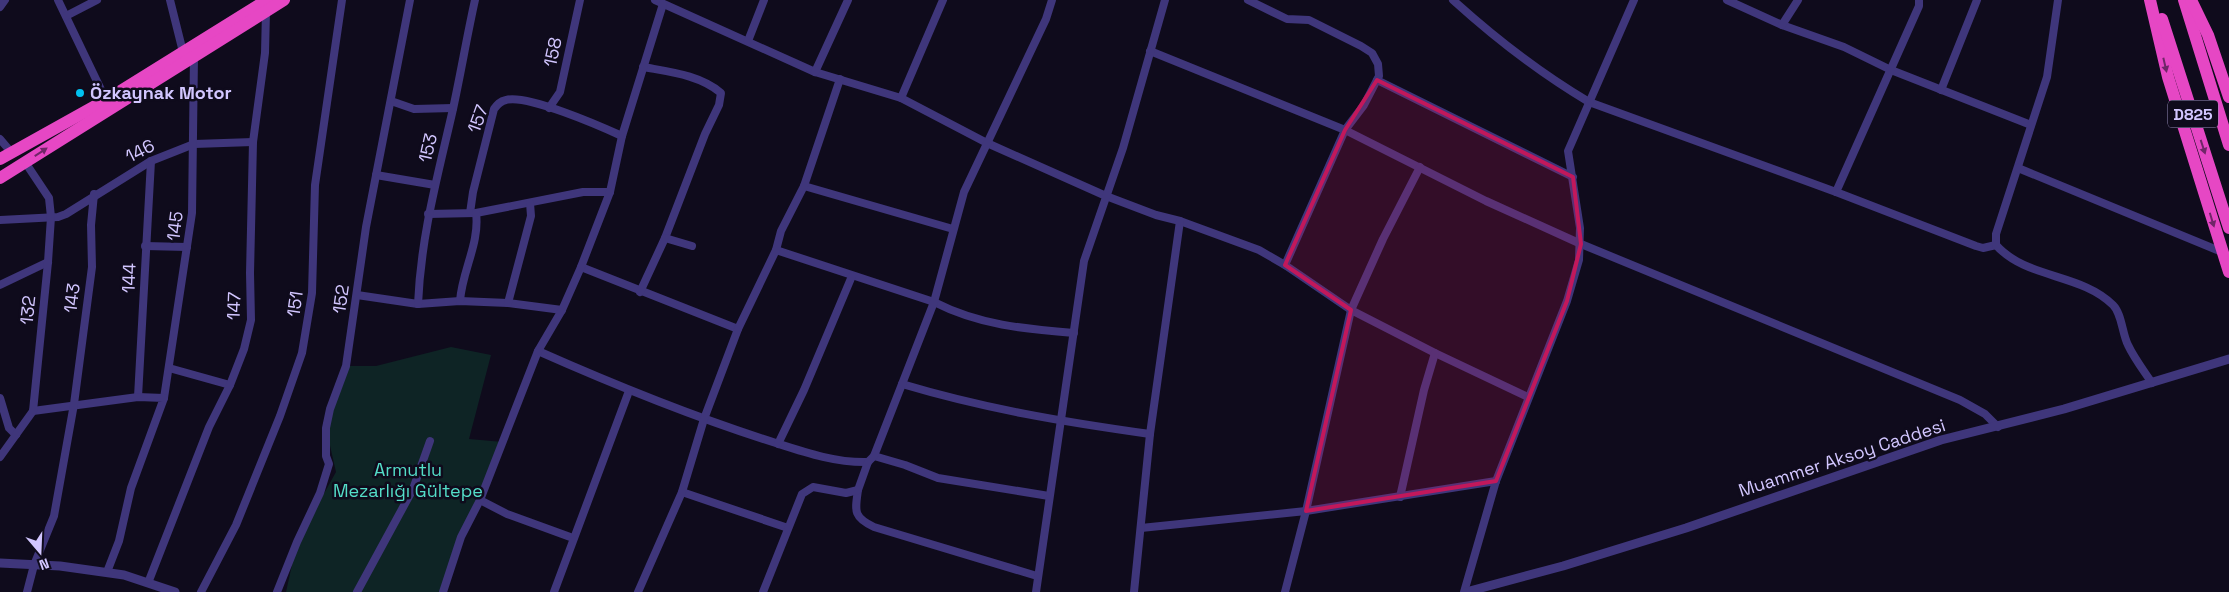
<svg xmlns="http://www.w3.org/2000/svg" width="2229" height="592" font-family="'Space Grotesk',sans-serif">
  <style>
    .green { fill: #0e2425 }
    .lines { fill: none; stroke-linecap: round; stroke-linejoin: round }
    .minor { stroke: #3f367b; stroke-width: 8 }
    .tertiary { stroke: #3f367b; stroke-width: 9 }
    .trunk { stroke: #e647c4; stroke-width: 12 }
    .oneway { fill: #702668 }
    .marked { fill: #c2185b; fill-opacity: 0.2; stroke: #c2185b; stroke-width: 4; stroke-linejoin: round }
    .poi-dot { fill: #01c1f0; stroke: #0f0b1c; stroke-width: 2 }
    .labels { text-anchor: middle; stroke-width: 5; stroke-linejoin: round; paint-order: stroke }
    .shield { fill: #0f0b1c; stroke: #988ebb; stroke-width: 1 }
    .shield-label { font-size: 16px; font-weight: bold; fill: #d2c6ff }
    .street-label { font-size: 18px; fill: #d2c6ff; stroke: #0f0b1c }
    .poi-label { font-size: 18px; font-weight: bold; fill: #d2c6ff; stroke: #0f0b1c; text-anchor: start }
    .park-label { font-size: 18px; fill: #54ddc8; stroke: #0f0b1c }
  </style>
  <rect width="100%" height="100%" fill="#0f0b1c"/>
  <polygon class="green" points="451,347 491,355 469,439 503,442 461,537 443,592 286,592 297,542 336,472 326,428 346,366 376,366"/>
  <g class="lines">
    <g class="minor">
      <polyline points="58,0 106,100"/>
      <polyline points="170,0 183,52"/>
      <polyline points="655,0 815,72 901,98 987,143 1106,196 1156,215 1180,221 1259,250 1285,265 1351,310 1435,353 1528,397"/>
      <polyline points="1248,0 1287,19 1309,20 1361,46 1372,53 1378,64 1379,76 1364,105 1345,130 1285,265"/>
      <path d="M1453 0C1495 38 1540 73 1589 102L1836 192"/>
      <polyline points="1727,0 1782,25 1844,47 1891,70 2031,125"/>
      <polyline points="1919,0 1919,6 1836,192 1976,246 1983,248 1996,245"/>
      <path d="M2058 0 2047 77 1996 234V245C2026 279 2081 273 2113 305 2122 314 2122 333 2128 345 2134 358 2144 371 2152 383"/>
      <polyline points="0,7 5,0"/>
      <polyline points="66,16 97,0"/>
      <polyline points="1782,25 1798,0"/>
      <polyline points="748,41 764,0"/>
      <polyline points="1150,51 1345,130 1486,201 1581,244 1960,400 1985,414 1998,427"/>
      <path d="M643 67C670 72 700 75 721 93L719 105 705 134 665 238"/>
      <polyline points="815,72 848,0"/>
      <polyline points="1377,80 1573,177"/>
      <polyline points="1941,90 1977,0"/>
      <polyline points="901,98 943,0"/>
      <polyline points="391,101 414,109 453,108"/>
      <polyline points="549,108 560,92 580,0"/>
      <polyline points="0,139 11,152"/>
      <polyline points="2018,168 2222,252"/>
      <polyline points="376,175 435,185"/>
      <polyline points="804,186 953,229"/>
      <path d="M470 213 473 192 494 109C497 105 500 101 506 100 527 94 600 126 622 136"/>
      <polyline points="428,214 476,213 583,192 610,192"/>
      <polyline points="0,220 58,217 66,214 151,161 194,144 253,142"/>
      <polyline points="145,246 187,247"/>
      <path d="M776 250 934 302C979 325 1024 329 1074 333"/>
      <polyline points="581,267 738,329"/>
      <polyline points="0,285 48,262"/>
      <polyline points="640,292 665,238 692,246"/>
      <polyline points="357,295 418,304 460,301 508,303 562,310"/>
      <path d="M460 301C462 271 480 243 476 213"/>
      <polyline points="508,303 531,216 530,203"/>
      <path d="M418 304C421 235 438 175 453 109 461 72 467 36 475 0"/>
      <path d="M538 351C617 386 696 418 779 444 807 453 838 463 868 462"/>
      <polyline points="169,368 230,385"/>
      <path d="M902 384C986 409 1064 422 1150 434"/>
      <polyline points="138,397 151,161"/>
      <polyline points="0,398 9,428 16,435"/>
      <polyline points="164,398 192,213 194,56"/>
      <polyline points="33,411 138,397 164,398 131,488 119,541 107,572"/>
      <polyline points="778,444 804,390 852,276"/>
      <polyline points="874,456 905,465 938,478 1049,496"/>
      <polyline points="0,457 33,411 48,262 51,217 49,198 25,162"/>
      <path d="M858 490C855 511 853 517 874 527L1037 576"/>
      <polyline points="682,492 788,528"/>
      <polyline points="1400,497 1424,390 1435,353"/>
      <polyline points="480,500 507,514 573,538"/>
      <polyline points="1141,528 1306,511 1496,481"/>
      <polyline points="148,583 209,427 230,385 244,349 251,320 250,273 253,142 265,53 266,11"/>
      <polyline points="27,592 34,565 54,516 74,404 92,267 91,225 94,194"/>
      <polyline points="201,592 236,525 280,416 302,353 312,293 315,185 342,0"/>
      <polyline points="277,592 297,542 320,493 329,464 326,456 326,428 330,409 346,366 366,227 410,0"/>
      <polyline points="357,592 413,489 430,441"/>
      <polyline points="443,592 461,537 480,500 538,351 562,310 581,267 610,192 622,136 663,4"/>
      <polyline points="554,592 629,391"/>
      <polyline points="638,592 682,492 704,419 738,329 776,250 781,231 804,186 840,79"/>
      <polyline points="763,592 802,494 813,487 846,493 858,490 868,462 874,456 934,302 964,192 1046,19 1052,0"/>
      <polyline points="1036,592 1084,261 1123,148 1165,0"/>
      <polyline points="1134,592 1150,434 1180,221"/>
      <polyline points="1285,592 1306,511 1351,310 1383,239 1420,167"/>
      <polyline points="1464,592 1496,481 1567,301 1579,260 1580,228 1568,151 1634,0"/>
    </g>
    <g class="tertiary">
      <polyline points="0,563 60,566 124,575 175,592"/>
      <polyline points="1466,592 1563,566 1686,528 1941,440 2064,409 2229,359"/>
    </g>
    <g class="trunk">
      <polyline points="2150,0 2168,77 2229,272"/>
      <polyline points="2184,0 2229,145"/>
      <polyline points="2191,0 2208,35 2229,97"/>
      <polyline points="2162,19 2229,228"/>
      <polyline points="0,159 106,100 267,0"/>
      <polyline points="0,178 284,0"/>
    </g>
  </g>
  <defs><path id="oneway-solid" d="M-6-.8H1V-3.2L6.5 0L1 3.2V.8H-6Z" transform="scale(1.25)"/></defs>
  <g class="oneway">
    <use href="#oneway-solid" transform="translate(2165 65) rotate(77)"/>
    <use href="#oneway-solid" transform="translate(2203 147) rotate(72)"/>
    <use href="#oneway-solid" transform="translate(41 152) rotate(-33)"/>
    <use href="#oneway-solid" transform="translate(2212 220) rotate(73)"/>
  </g>
  <path class="marked" d="M1377 80 1573 177 1581 244 1567 301 1496 481 1306 511 1351 310 1285 265 1345 130Z"/>
  <circle class="poi-dot" cx="80" cy="93" r="5"/>
  <g class="labels">
    <rect class="shield" x="2168" y="100.5" width="50" height="27" rx="4"/>
    <g class="shield-label">
      <text x="2193" y="120">D825</text>
    </g>
    <g class="street-label">
      <text transform="translate(553 52) rotate(-78)" y="6">158</text>
      <text transform="translate(478 119) rotate(-70)" y="6">157</text>
      <text transform="translate(428 148) rotate(-77)" y="6">153</text>
      <text transform="translate(140 151) rotate(-27)" y="6">146</text>
      <text transform="translate(175 226) rotate(-83)" y="6">145</text>
      <text transform="translate(129 278) rotate(-88)" y="6">144</text>
      <text transform="translate(72 298) rotate(-83)" y="6">143</text>
      <text transform="translate(341 299) rotate(-82)" y="6">152</text>
      <text transform="translate(295 304) rotate(-82)" y="6">151</text>
      <text transform="translate(234 306) rotate(-88)" y="6">147</text>
      <text transform="translate(28 310) rotate(-84)" y="6">132</text>
      <text transform="translate(1842 458) rotate(-18)" y="6">Muammer Aksoy Caddesi</text>
    </g>
    <g class="poi-label">
      <text x="90" y="99">Özkaynak Motor</text>
    </g>
    <g class="park-label">
      <text x="408" y="476">Armutlu<tspan x="408" dy="21">Mezarlığı Gültepe</tspan></text>
    </g>
  </g>
  <g transform="translate(40 552) rotate(161)" stroke="#0f0b1c" stroke-width="4" paint-order="stroke">
  <path d="M0-4L9 19L0 12L-9 19Z" fill="#d2c6ff"/>
  <text y="-8" font-size="14" font-weight="bold" text-anchor="middle" fill="#d2c6ff">N</text>
  </g>
</svg>
